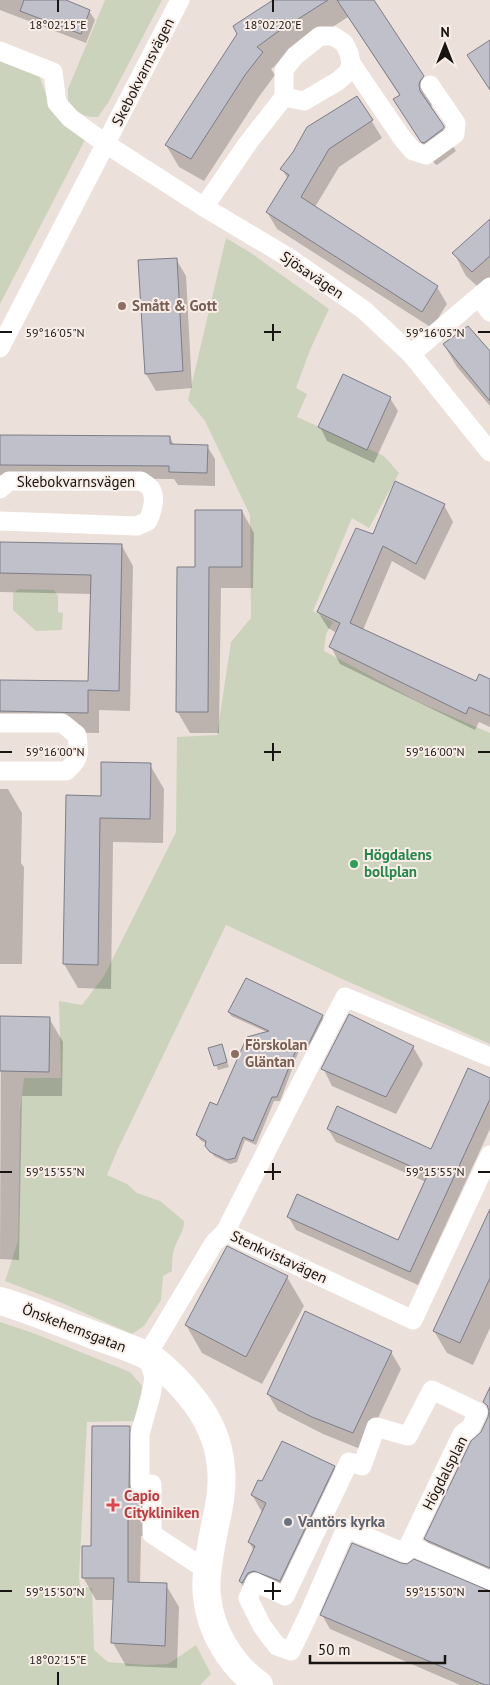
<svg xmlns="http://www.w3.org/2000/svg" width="490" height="1685" font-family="'PT Sans',sans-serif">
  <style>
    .green { fill: #cbd3bc }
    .shadow { fill: #0003 }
    .building { fill: #bfc0ca; stroke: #7c7d87 }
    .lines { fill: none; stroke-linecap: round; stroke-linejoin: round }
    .street { stroke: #fff; stroke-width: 19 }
    .secondary { stroke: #fff; stroke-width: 28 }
    .ticks { fill: none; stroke: #171411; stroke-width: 2 }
    .education-dot { fill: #8d6e63; stroke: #f9eee7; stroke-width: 2 }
    .leisure-dot { fill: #2e9e5b; stroke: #f9eee7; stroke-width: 2 }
    .health-dot { fill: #e0444e; stroke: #f9eee7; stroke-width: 2 }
    .worship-dot { fill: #6b7280; stroke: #f9eee7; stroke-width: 2 }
    .labels { text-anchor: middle; stroke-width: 4; stroke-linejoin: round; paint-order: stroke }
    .street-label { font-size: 15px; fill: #171411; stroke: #f9eee7 }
    .education-label { font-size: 15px; font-weight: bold; fill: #785e54; stroke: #f9eee7; text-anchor: start }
    .leisure-label { font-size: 15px; font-weight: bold; fill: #27864d; stroke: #f9eee7; text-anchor: start }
    .health-label { font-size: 15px; font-weight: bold; fill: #be3a42; stroke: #f9eee7; text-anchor: start }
    .worship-label { font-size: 15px; font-weight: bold; fill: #5b616d; stroke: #f9eee7; text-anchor: start }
    .ticks-label { font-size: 12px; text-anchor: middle; fill: #171411; stroke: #f9eee7; stroke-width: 4; stroke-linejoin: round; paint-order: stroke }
  </style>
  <rect width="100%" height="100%" fill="#ece0da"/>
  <g class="green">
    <path d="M105 0H162L108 103 98 117C83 118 78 112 68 101V89Z"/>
    <polygon points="0,59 39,75 50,106 87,136 0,304"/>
    <path d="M226 238 251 253 329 309 310 350 296 388 307 394 297 417 384 456 399 473 369 528 352 518 313 611 333 622 326 634 324 651 419 702 490 733V1044L340 978 226 925 117 1151 107 1175 127 1184 137 1193 160 1201 184 1221C184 1230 180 1235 176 1244 172 1253 172 1261 172 1271L163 1276 161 1300 144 1326 132 1334 62 1303 5 1281 18 1241 20 1112 24 1078H61L59 1001 82 1005 104 976 176 832 177 737 217 735 231 642 251 618 250 515 205 421 188 400Z"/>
    <polygon points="19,589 54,590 58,596 58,612 63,613 62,630 36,631 13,610 13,593"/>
    <polygon points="0,1322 33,1333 130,1372 142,1386 136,1421 87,1422 79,1577 80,1586 92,1588 94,1650 108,1662 145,1665 168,1664 196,1645 211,1674 200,1685 0,1685"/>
  </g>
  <g class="shadow">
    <polygon points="0,0 62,0 89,11 95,20 86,43 0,10"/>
    <polygon points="275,0 373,0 436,99 432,103 431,109 456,151 437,165 435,164 408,121 400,96 348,17 289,55 271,69 275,75 258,98 204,181 179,167 166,145"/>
    <polygon points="357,97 382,138 339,167 315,207 437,287 447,304 432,328 277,229 267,212 288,179 282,169 294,152"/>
    <polygon points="490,221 490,290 486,294 466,276 454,253"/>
    <polygon points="176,259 186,276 192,388 156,391 146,374"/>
    <polygon points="444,345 490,354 490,406 457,367"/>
    <polygon points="390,398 398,411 374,463 327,441 320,427"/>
    <polygon points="0,436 170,437 174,445 207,446 215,459 215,486 178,485 174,479 2,478 0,474"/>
    <polygon points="444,505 453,522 425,580 392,561 363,630 476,682 490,680 490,727 479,722 475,730 340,664 331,647 337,633 328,628 318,612 373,536"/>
    <polygon points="242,511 254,533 253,588 221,588 219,733 190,733 177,711 196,568"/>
    <polygon points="0,543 122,546 133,566 130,711 99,710 99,733 0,731 0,681 90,683 92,594 0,592"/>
    <polygon points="150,765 164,789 163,843 113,842 111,989 78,988 64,964 102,797"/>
    <polygon points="0,789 8,789 22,813 21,863 24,867 22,964 0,964"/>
    <polygon points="229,1012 322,1016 325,1021 309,1051 300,1048 280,1101 274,1101 256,1145 245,1140 237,1162 230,1164 214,1156 207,1144 200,1140 197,1135 267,1032 231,1016"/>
    <polygon points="1,1017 49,1018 63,1042 62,1096 22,1096 19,1260 0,1259"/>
    <polygon points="221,1045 229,1067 218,1070 210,1049"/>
    <polygon points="413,1047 423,1064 396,1114 332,1086 323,1068"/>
    <polygon points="490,1080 490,1129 418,1285 296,1230 288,1216 399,1242 426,1182 336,1142 328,1129 432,1150"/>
    <polygon points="490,1211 490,1328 473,1365 447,1353 434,1331"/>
    <polygon points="287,1277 304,1306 262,1384 202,1353 186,1325"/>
    <polygon points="391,1352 401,1369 363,1450 323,1434 278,1411 268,1394"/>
    <polygon points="490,1413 490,1578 433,1553 425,1539 482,1433"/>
    <polygon points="129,1428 142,1450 142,1500 153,1519 153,1536 141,1536 140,1584 166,1585 179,1607 177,1668 126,1666 113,1643 114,1600 96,1600 83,1577"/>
    <polygon points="334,1467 344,1484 290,1598 265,1588 250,1598 240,1581 254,1551 249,1542 262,1512 252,1495 263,1483"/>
    <polygon points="490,1592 490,1685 460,1685 330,1629 322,1615"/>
  </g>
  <g class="building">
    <polygon points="24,0 66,0 90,10 81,34 20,11"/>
    <polygon points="273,0 328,0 276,33 257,47 263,52 245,75 191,159 165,145 237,34 233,26"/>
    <polygon points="337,0 374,0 424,76 420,81 419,85 420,91 444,126 444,128 424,143 421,142 393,99 400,95"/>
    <polygon points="490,40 490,90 467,55"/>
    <polygon points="357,96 373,120 329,149 301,197 438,286 422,312 266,212 289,175 280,169 293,152 307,127"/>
    <polygon points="490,219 490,256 472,272 452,253"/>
    <polygon points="177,258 183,371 145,374 138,260"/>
    <polygon points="468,326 490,351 490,401 443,344"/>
    <polygon points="343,374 391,397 367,450 318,427"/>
    <polygon points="0,435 170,436 170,444 208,445 207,473 169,472 169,466 0,465"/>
    <polygon points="395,481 445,504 416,564 383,546 350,623 476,681 479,674 490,679 490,716 469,707 466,714 329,647 340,623 317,612 356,528 373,534"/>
    <polygon points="195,510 242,510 242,567 209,567 208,712 176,712 177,567 195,567"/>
    <polygon points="0,542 122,544 119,691 88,690 88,713 0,711 0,680 88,681 91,575 0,573"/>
    <polygon points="101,762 151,763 150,819 100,818 98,965 63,964 66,795 101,796"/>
    <polygon points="246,978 323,1015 307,1047 298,1045 277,1097 272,1097 253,1141 243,1137 235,1158 227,1160 210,1152 205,1146 206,1141 196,1135 210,1102 217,1105 247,1037 269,1031 228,1012"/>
    <polygon points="349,1014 414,1046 386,1097 321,1069"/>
    <polygon points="0,1016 50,1017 49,1072 0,1071"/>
    <polygon points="222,1044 227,1062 214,1066 208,1048"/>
    <polygon points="468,1068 490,1078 490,1099 410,1272 287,1217 297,1194 398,1240 428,1174 327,1129 337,1106 431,1149"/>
    <polygon points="490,1209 490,1278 460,1343 433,1331"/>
    <polygon points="227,1246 288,1276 246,1357 185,1325"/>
    <polygon points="305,1311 392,1351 353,1433 312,1417 267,1394"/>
    <polygon points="490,1387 490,1568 424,1539 471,1441 481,1432 488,1417 489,1411 487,1405 483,1402"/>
    <polygon points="92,1426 130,1426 129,1492 141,1495 141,1514 128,1514 128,1582 167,1583 165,1646 111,1643 114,1578 82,1578 82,1546 91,1546"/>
    <polygon points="282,1441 335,1466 280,1581 254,1571 248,1573 242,1583 239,1581 255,1546 248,1542 266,1503 251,1495 258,1480 262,1481"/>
    <polygon points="352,1543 401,1563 407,1564 414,1559 490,1591 490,1685 485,1685 320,1615"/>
  </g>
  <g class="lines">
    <g class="street">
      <polyline points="0,51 53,72 57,103 70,118 106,144 204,207 291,259 364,310 411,354 490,452"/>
      <polyline points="351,63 402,138 413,151 426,155 455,134 456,123 430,85"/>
      <polyline points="204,207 248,143 284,97 284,70 295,56 320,36 333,36 344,43 349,53 351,63 349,71 338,81 304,101 284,97"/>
      <polyline points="479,297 490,312"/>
      <polyline points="0,348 180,0"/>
      <polyline points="411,354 490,287"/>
      <path d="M0 489 9 481H141C144 483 149 486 151 489 156 498 152 512 148 521L137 526 0 521"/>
      <path d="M0 723H62L77 735C79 752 81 759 66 771H0"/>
      <polyline points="225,1232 413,1320 490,1155"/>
      <polygon points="432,1390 478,1412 471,1427 462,1434 405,1553 346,1528 310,1611 291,1651 277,1646 262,1626 248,1598 255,1582 285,1596 349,1462 362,1466 376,1427 408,1436"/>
      <polyline points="409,1545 490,1580"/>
      <polyline points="208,1571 152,1534 152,1484 140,1484 140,1434 151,1395 154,1377 147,1355 214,1243 225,1232 345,997 490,1057"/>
    </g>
    <path class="secondary" d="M0 1301C29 1309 57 1322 86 1332 105 1340 127 1346 146 1355 158 1361 179 1382 188 1393 206 1414 219 1440 221 1468 224 1495 215 1521 211 1547 208 1563 205 1580 207 1596 210 1631 231 1665 259 1685"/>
  </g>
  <path class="ticks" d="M58 0V12M273 0V12M273 324V341M0 332H12M264 332H281M478 332H490M273 743V761M0 752H12M264 752H281M478 752H490M273 1163V1180M0 1172H12M264 1172H281M478 1172H490M273 1582V1600M0 1591H12M264 1591H281M478 1591H490M58 1672V1685"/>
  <g class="education-dot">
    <circle cx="122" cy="306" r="5"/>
    <circle cx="235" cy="1054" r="5"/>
  </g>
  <circle class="leisure-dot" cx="354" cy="864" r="5"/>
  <path class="health-dot" d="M110.5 1497.5h5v5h5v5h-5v5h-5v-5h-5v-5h5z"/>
  <circle class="worship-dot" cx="288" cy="1522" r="5"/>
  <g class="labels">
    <g class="street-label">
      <text transform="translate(143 72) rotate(-63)" y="5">Skebokvarnsvägen</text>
      <text transform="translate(312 275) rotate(34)" y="5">Sjösavägen</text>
      <text x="76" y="487">Skebokvarnsvägen</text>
      <text transform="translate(279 1257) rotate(25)" y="5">Stenkvistavägen</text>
      <text transform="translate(74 1328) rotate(21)" y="5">Önskehemsgatan</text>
      <text transform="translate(445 1473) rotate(-63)" y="5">Högdalsplan</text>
    </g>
    <g class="education-label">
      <text x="132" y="311">Smått &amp; Gott</text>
      <text x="245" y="1050">Förskolan<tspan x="245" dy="17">Gläntan</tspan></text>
    </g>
    <g class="leisure-label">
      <text x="364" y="860">Högdalens<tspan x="364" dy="17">bollplan</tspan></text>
    </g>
    <g class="health-label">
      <text x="124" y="1501">Capio<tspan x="124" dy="17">Citykliniken</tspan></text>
    </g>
    <g class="worship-label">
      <text x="298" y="1527">Vantörs kyrka</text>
    </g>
  </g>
  <g class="ticks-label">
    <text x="58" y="29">18°02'15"E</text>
    <text x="273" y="29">18°02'20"E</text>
    <text x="55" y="337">59°16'05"N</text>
    <text x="435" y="337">59°16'05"N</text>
    <text x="55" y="756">59°16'00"N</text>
    <text x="435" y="756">59°16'00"N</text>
    <text x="55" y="1176">59°15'55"N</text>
    <text x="435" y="1176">59°15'55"N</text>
    <text x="55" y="1596">59°15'50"N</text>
    <text x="435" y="1596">59°15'50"N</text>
    <text x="58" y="1664">18°02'15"E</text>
  </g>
  <g transform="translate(445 45)" stroke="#f9eee7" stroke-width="4" paint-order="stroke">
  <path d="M0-4L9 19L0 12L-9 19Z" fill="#171411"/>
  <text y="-8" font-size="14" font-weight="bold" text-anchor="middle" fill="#171411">N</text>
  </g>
  <path d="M310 1655v8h135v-8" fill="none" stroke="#171411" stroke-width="2.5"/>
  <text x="318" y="1655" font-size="15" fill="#171411" stroke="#f9eee7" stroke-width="4" paint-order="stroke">50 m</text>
</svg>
